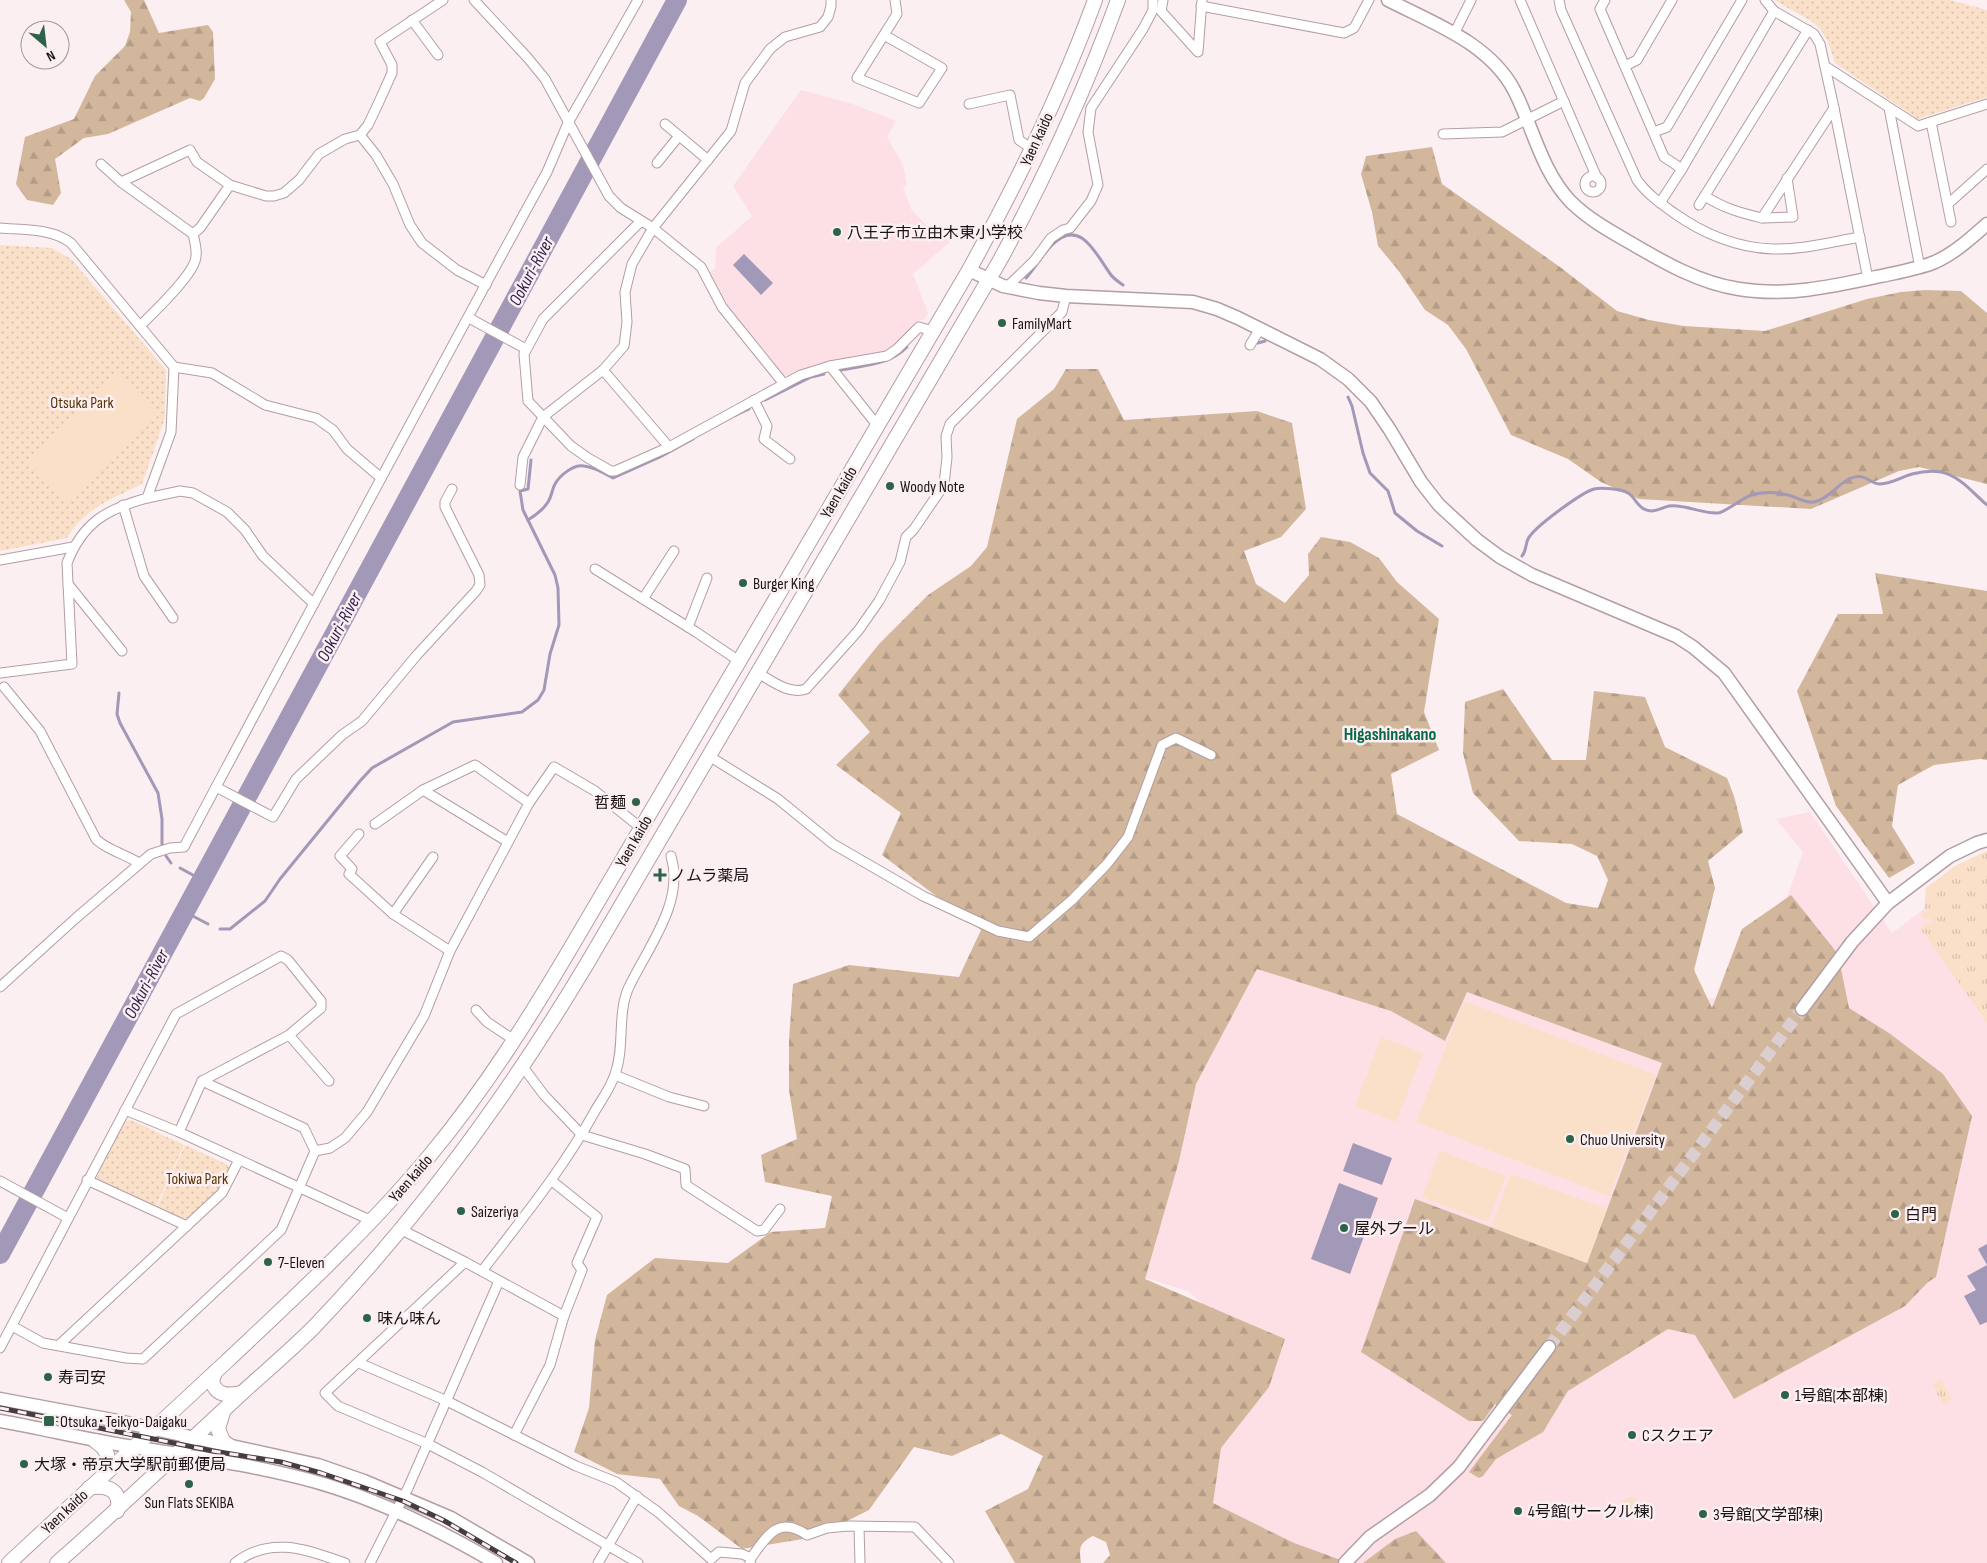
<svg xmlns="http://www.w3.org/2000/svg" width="1987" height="1563" font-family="'Sofia Sans Condensed','Noto Sans JP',sans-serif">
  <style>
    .built { fill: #fddfe6 }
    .grass { fill: url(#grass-tufts) }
    .forest { fill: url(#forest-firs) }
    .park { fill: url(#park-dots) }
    .garden { fill: #fae0c8 }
    .water { fill: #a298b8 }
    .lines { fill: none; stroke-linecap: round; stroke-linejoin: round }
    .stream { stroke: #a298b8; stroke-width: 3 }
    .river { stroke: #a298b8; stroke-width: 20 }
    .secondary-tunnel { stroke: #daced1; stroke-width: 12; stroke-dasharray: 12 6; stroke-linecap: butt }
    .street-casing { stroke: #b29ea3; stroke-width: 11 }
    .secondary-casing { stroke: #b29ea3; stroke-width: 15 }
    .primary-casing { stroke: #b29ea3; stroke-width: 16 }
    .street { stroke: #fff; stroke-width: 9 }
    .secondary { stroke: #fff; stroke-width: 12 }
    .primary { stroke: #fff; stroke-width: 14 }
    .rail-casing { stroke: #453d3f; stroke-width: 5 }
    .rail { stroke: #fceff2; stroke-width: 3; stroke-dasharray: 9; stroke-linecap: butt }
    .poi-dot { fill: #2d6349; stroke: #fceff2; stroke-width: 2 }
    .labels { text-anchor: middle; stroke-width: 5; stroke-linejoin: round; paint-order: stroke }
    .street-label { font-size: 16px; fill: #1b1416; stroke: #fceff2 }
    .poi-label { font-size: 16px; fill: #1b1416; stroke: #fceff2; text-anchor: start }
    .park-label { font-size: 16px; fill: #593505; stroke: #fceff2 }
    .water-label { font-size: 18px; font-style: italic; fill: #342450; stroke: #fceff2 }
    .neighbourhood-label { font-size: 18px; font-weight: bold; fill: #076845; stroke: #fceff2 }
  </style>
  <defs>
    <pattern id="grass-tufts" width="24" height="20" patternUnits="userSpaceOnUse" patternTransform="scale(1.25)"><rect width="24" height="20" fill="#fae0c8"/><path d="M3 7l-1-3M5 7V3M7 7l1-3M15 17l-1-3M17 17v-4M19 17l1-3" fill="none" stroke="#d6bfab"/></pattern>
    <pattern id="forest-firs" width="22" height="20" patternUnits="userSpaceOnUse" patternTransform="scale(1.25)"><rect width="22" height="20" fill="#d2b79d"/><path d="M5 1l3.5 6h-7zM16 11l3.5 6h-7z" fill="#b49c86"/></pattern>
    <pattern id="park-dots" width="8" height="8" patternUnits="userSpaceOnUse" patternTransform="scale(1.25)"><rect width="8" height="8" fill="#fae0c8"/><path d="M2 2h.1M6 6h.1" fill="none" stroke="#d6bfab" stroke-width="1.8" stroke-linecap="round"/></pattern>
  </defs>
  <rect width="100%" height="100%" fill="#fceff2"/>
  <g class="built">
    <polygon points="801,90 853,104 896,121 887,137 903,165 907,184 903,187 911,209 928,227 954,238 913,274 928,313 924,320 920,320 896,346 886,352 874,355 818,364 793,375 786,376 782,375 743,328 730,309 710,272 715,269 716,248 752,216 733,186"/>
    <polygon points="1810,812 1892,933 1924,909 1926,888 1955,866 1987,851 1987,1563 1180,1563 1234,1331 1188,1291 1123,1271 1202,929 1483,939 1748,1008 1803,852 1776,819"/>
  </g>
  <g class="grass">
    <polygon points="1987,851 1987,1023 1920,928 1932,921 1929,917 1925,920 1921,914 1933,906 1919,913 1925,908 1926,888 1955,866"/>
    <polygon points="1941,1379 1952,1400 1943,1405 1932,1384"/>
    <circle cx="1631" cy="1505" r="8"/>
  </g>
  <g class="forest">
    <polygon points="124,0 144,0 159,33 208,25 213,32 215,79 204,98 200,101 190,98 108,134 84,138 55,159 61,193 53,205 27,200 16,184 25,137 74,119 95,76 125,46 130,32 131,12"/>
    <polygon points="1432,147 1442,184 1560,267 1617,311 1649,320 1684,326 1765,331 1867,299 1901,292 1925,290 1961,291 1987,313 1987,484 1919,467 1899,471 1811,509 1639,499 1601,482 1568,459 1511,435 1466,349 1448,325 1425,310 1398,270 1378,246 1372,212 1361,174 1366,156"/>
    <path d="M1066 369H1098L1124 420 1257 411 1292 423 1306 509 1281 537 1244 551 1256 584 1285 603 1309 575 1308 554 1321 537 1350 542 1379 558 1397 582 1439 619 1424 712 1439 750 1391 774 1397 814 1566 903 1598 908 1608 880 1597 856 1572 844 1519 841 1473 793 1463 753 1465 702 1503 689 1552 760H1586L1594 691 1645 697 1665 747 1727 778 1734 796 1743 832 1708 861 1715 888 1694 970 1712 1008 1742 929 1791 895 1838 954 1849 1008 1889 1033 1943 1074 1972 1116 1936 1277 1928 1282 1905 1306 1734 1399 1695 1335 1668 1329 1568 1391 1543 1432 1496 1459 1483 1476 1479 1478 1469 1472 1512 1415 1495 1404 1483 1421H1469L1361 1352 1415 1199 1587 1263 1662 1063 1467 992 1445 1041 1391 1011 1257 969 1196 1084 1179 1161 1145 1279 1285 1339 1269 1387 1221 1448 1213 1503 1294 1543 1349 1563H1103L1110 1555 1106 1542 1093 1536C1079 1543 1079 1548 1081 1563H1015L985 1511 1028 1489 1043 1456 1001 1434 952 1456 914 1447 869 1510 815 1537 742 1549 698 1516 679 1506 660 1479 617 1474 574 1452 589 1408 595 1340 607 1295 655 1258 728 1263 771 1232 825 1228 832 1196 765 1182 761 1155 797 1139 789 1090V1040L793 984 849 965 959 977 981 930 882 855 901 813 836 765 870 732 838 695 879 644 928 595 971 566 987 547 1017 419 1054 389Z"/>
    <polygon points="1875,573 1987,591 1987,760 1980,759 1934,765 1898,785 1892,826 1915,863 1889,878 1836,806 1797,691 1838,614 1883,614"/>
    <polygon points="1416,1531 1446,1563 1363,1563 1395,1539"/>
  </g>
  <g class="park">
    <path d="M1775 0H1950L1987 10V97L1918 119 1835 63C1822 15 1810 24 1775 0Z"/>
    <path d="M0 245 52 248 71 259 166 370 165 418 142 484C112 499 85 508 67 538L0 551Z"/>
    <polygon points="131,1120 184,1145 156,1206 98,1180 97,1176 125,1121"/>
    <polygon points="185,1145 228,1165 229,1168 220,1190 188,1218 183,1219 157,1207"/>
  </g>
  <g class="garden">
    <polygon points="115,373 156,414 69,501 28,461"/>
    <polygon points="1464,1001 1656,1075 1609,1196 1416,1122"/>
    <polygon points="1381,1037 1423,1053 1396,1122 1355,1106"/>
    <polygon points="1440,1151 1506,1176 1488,1222 1422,1197"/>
    <polygon points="1511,1174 1607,1209 1587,1263 1491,1227"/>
  </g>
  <g class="water">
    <polygon points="744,254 773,283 761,295 733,265"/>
    <polygon points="1353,1143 1392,1158 1382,1185 1343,1171"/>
    <polygon points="1339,1183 1378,1198 1350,1274 1311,1259"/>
    <polygon points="1987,1244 1987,1322 1980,1325 1964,1296 1976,1290 1967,1276 1987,1265 1978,1249"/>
  </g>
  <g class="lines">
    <g class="stream">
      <path d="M1026 278C1035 268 1042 255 1052 245 1080 216 1097 256 1111 275 1114 279 1119 282 1123 285"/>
      <polyline points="1254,341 1258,343 1265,341"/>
      <path d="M841 370C866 365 889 365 907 347"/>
      <polyline points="1348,397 1352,406 1363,453 1370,473 1388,491 1395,513 1417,531 1442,546"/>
      <polyline points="765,400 811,377 824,374"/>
      <polyline points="736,415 749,409"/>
      <path d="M528 520C536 515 543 510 548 502 552 496 552 489 555 484 560 475 574 464 584 466 594 467 604 473 613 478L660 457 693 439"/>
      <path d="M1522 556C1527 550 1525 545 1528 539 1534 527 1581 493 1594 489 1601 487 1622 489 1628 493 1634 496 1637 506 1644 509 1653 514 1660 508 1669 506 1686 504 1701 514 1718 513 1726 512 1743 497 1754 494 1764 492 1778 492 1788 495 1797 497 1804 503 1814 502 1827 500 1837 485 1849 479 1865 471 1869 484 1880 484 1892 484 1901 477 1912 474 1951 464 1961 482 1987 505"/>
      <polyline points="119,693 117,714 120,723 158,793 162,819 162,845"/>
      <polyline points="166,856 171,863"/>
      <polyline points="180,868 202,880"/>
      <polyline points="185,912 208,924"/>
      <polyline points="220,929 230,929 265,901 280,879 360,781 372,768 453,722 522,712 538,700 544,690 550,654 559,625 558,588 555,575 523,510 520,491 528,489 531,460"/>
    </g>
    <polyline class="river" points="0,1254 677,0"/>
    <polyline class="secondary-tunnel" points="1549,1347 1802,1009"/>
    <g class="street-casing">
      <g id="street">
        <polyline points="474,0 527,57 545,79 609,196 621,208 653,228 701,267 722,307 784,384 801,375 830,366 877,425"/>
        <polyline points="1163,0 1161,11 1198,52 1202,0"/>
        <polyline points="1520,0 1597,178"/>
        <path d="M1559 0 1561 10 1637 180C1647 194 1660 203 1674 213 1702 233 1737 248 1773 249 1802 250 1831 242 1860 237"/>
        <polyline points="1605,0 1600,9 1664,157 1682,169"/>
        <polyline points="1765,0 1774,11 1814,34 1820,44 1834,108 1868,279"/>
        <polyline points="1201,6 1344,33 1354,28 1369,0"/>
        <polyline points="412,20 438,55"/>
        <polyline points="1454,34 1471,0"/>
        <polyline points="884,35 942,68 919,103 857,78 897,14 895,0"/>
        <polyline points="1625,66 1637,60 1672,0"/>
        <polyline points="1825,66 1918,126 1987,104"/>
        <polyline points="969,104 1010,95 1019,140 1032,149"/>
        <polyline points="1889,108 1920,268"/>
        <polyline points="1931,122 1951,222"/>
        <polyline points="665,124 708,160"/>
        <polyline points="1654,132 1667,127 1742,0"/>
        <polyline points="1443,134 1502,132 1564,101"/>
        <polyline points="360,135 376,155 393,184 410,225 422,243 457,270 486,285"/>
        <polyline points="657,163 679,136"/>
        <path d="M101 164 121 182 193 234C195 243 198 253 195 261 190 278 153 313 140 326"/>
        <circle cx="1593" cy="184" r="8"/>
        <polyline points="121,182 190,150 197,162 230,185 266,196 274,196 284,193 299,180 319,154 345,139 360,135 368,125 378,104 392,73 392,65 380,42 443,0"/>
        <path d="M1705 196C1723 208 1741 213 1762 218L1834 108"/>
        <polyline points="1660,203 1682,169 1774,11"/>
        <polyline points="1948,204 1987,169"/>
        <polyline points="1699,205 1808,30"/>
        <polyline points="1762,218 1793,217 1787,178"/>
        <polyline points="641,221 543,319 524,354 528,401 571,446 588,458 611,471 615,471 669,447 784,384"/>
        <path d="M0 228C23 230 52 228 71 243L174 367 171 432 147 498C107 509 83 522 67 563L72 664 0 673"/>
        <polyline points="193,234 200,228 230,185"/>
        <polyline points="1008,286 1034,261 1051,238 1063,230 1070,228 1091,201 1098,185 1088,132 1091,108 1143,29 1153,10 1153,0"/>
        <polyline points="469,318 526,349"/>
        <polyline points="1250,345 1260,329"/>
        <polyline points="830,366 887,356 897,349 919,327 933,331"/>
        <polyline points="174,367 212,373 265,405 316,418 333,430 347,449 380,477"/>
        <polyline points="603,370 669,447"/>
        <polyline points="754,400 767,426 764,439 790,459"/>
        <polyline points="520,485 523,457 543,417 603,370 624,346 627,322 625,292 632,264 653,228 731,131 745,83 770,49 785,37 820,27 828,17 831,6 831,0"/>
        <polyline points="147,498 180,491 193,493 227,512 245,530 263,556 314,604"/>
        <polyline points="123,505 144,576 173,618"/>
        <polyline points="0,560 73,547"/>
        <polyline points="595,569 696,632 739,661"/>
        <polyline points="68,584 122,651"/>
        <polyline points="643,599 674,551"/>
        <polyline points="688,627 707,578"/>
        <path d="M758 673C772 681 789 695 806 689L858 631 879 601 900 562 906 537 914 529 944 485 947 457 946 436 950 424 1062 312 1066 296"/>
        <path d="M4 687 40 731 96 839C105 849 127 855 139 863"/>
        <polyline points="709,756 778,799 833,844 923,896 998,931 1029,937 1072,900 1107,864 1128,837 1162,745 1176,738 1211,755"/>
        <polyline points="216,787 273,817 296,779 342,735 362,721 416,656 476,591 480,585 479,575 445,507 445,502 452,489"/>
        <polyline points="423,790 508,842"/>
        <polyline points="375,824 423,790 475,765 529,803"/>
        <polyline points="359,834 340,856 352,869 349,874 393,914 450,951"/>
        <polyline points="393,914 433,857"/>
        <path d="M0 987 76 918 151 854 170 848 184 847C304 622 424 396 547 172L568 123 638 0"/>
        <polyline points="476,1010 487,1022 514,1040"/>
        <polyline points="289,1035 329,1081"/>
        <polyline points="523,1067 544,1095 582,1135 645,1154 685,1169 686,1185 757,1231 764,1230 780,1209"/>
        <polyline points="615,1075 669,1097 704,1106"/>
        <polyline points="202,1081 304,1128 315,1151"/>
        <polyline points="125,1110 179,1132 372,1221"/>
        <polyline points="87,1180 187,1226"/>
        <polyline points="0,1181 68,1218"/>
        <polyline points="400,1229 465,1262 564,1316"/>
        <polyline points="465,1262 325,1393 338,1406 428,1444 482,1472 638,1563"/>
        <path d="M482 1271C522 1219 563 1169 595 1111 602 1099 611 1087 615 1074 625 1047 617 1016 628 989 647 948 685 903 671 856"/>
        <polyline points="12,1326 43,1343 126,1358 143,1359 281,1230 315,1151 330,1148 345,1138 367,1112 424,1016 450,951 529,803 554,767 595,791 641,828"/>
        <polyline points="59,1345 222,1193 239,1160"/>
        <polyline points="0,1348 176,1014 281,956 288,960 321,1001 321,1008 289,1035 202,1081 179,1132"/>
        <polyline points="359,1363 447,1401 576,1466 616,1482 658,1512 711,1559 719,1552 742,1554 751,1558 750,1563"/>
        <polyline points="514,1435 550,1365 564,1316 582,1270 577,1263 597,1217 552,1181"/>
        <polyline points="859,1527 860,1563"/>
        <path d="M751 1558C767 1536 778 1515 807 1535L827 1528 848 1526 915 1527 949 1563"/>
        <path d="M235 1563C271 1535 307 1550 345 1563"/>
        <polyline points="370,1563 408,1488 499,1281"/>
        <polyline points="598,1563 637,1496"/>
      </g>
    </g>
    <g class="secondary-casing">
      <g id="secondary">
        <path d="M1388 0C1433 23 1489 43 1514 90 1533 127 1541 170 1570 201 1587 218 1608 230 1629 242 1663 262 1699 283 1739 289 1787 297 1834 286 1881 276 1899 272 1918 269 1935 262 1955 253 1971 238 1987 224"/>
        <polyline points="969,270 1003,286 1039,293 1066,296 1193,302 1217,309 1238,318 1320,359 1348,379 1371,402 1390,430 1421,482 1439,505 1477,540 1500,557 1532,575 1676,636 1693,647 1724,673 1888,903"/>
        <polyline points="1802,1009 1852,942 1888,903 1950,856 1977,843 1987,840"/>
        <polyline points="0,1399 118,1421 318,1465 364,1481 451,1518 528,1563"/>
        <path d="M0 1421C45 1429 89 1440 134 1447 194 1457 254 1465 313 1481 378 1499 438 1529 496 1563"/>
        <polyline points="1345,1563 1370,1537 1430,1495 1459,1467 1549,1347"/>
      </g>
    </g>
    <g class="primary-casing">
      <g id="primary">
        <path d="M215 1372 212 1381C216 1396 228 1396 241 1393"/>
        <polyline points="223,1412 218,1429 223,1441 231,1447"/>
        <path d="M95 1441C108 1449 111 1459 105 1473"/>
        <path d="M89 1488C106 1484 123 1490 117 1511"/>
        <path d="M9 1563C81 1496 154 1429 226 1362 297 1295 369 1229 431 1154 485 1089 530 1017 573 944L969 270C1017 183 1061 93 1095 0"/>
        <path d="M57 1563C120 1508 180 1450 242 1393 266 1371 291 1350 314 1327 419 1217 510 1093 588 962L999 262C1045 178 1085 90 1118 0"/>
      </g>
    </g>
    <use href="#street" class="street"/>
    <use href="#secondary" class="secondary"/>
    <use href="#primary" class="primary"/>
    <g class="rail-casing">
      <polyline id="rail" points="0,1408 213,1451 281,1462 321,1473 403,1501 443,1520 516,1563"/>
    </g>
    <use href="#rail" class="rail"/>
  </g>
  <g class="poi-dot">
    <circle cx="837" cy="232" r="5"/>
    <circle cx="1002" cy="323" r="5"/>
    <circle cx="890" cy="486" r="5"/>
    <circle cx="743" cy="583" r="5"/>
    <circle cx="636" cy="802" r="5"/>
    <path d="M657.5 867.5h5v5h5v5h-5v5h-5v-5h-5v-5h5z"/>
    <circle cx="1570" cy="1139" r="5"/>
    <circle cx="461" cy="1211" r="5"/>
    <circle cx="1895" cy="1214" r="5"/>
    <circle cx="1344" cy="1228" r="5"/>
    <circle cx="268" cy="1262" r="5"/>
    <circle cx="367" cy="1318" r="5"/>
    <circle cx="48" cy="1377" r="5"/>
    <circle cx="1785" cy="1395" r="5"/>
    <rect x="43" y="1415" width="12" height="12" rx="2.5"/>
    <circle cx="1632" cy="1435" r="5"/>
    <circle cx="24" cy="1464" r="5"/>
    <circle cx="189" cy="1484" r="5"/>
    <circle cx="1518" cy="1511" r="5"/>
    <circle cx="1703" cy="1514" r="5"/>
  </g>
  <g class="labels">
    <g class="street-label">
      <text transform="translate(1036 139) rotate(-65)" y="6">Yaen kaido</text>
      <text transform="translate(838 492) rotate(-60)" y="6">Yaen kaido</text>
      <text transform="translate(633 841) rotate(-60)" y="6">Yaen kaido</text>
      <text transform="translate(410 1178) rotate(-49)" y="6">Yaen kaido</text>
      <text transform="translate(64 1511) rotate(-43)" y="6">Yaen kaido</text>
    </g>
    <g class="poi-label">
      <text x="847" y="238">八王子市立由木東小学校</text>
      <text x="1012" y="329">FamilyMart</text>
      <text x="900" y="492">Woody Note</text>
      <text x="753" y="589">Burger King</text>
      <text x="626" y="808" text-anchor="end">哲麺</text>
      <text x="670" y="881">ノムラ薬局</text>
      <text x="1580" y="1145">Chuo University</text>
      <text x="471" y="1217">Saizeriya</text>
      <text x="1905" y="1220">白門</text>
      <text x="1354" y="1234">屋外プール</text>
      <text x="278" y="1268">7-Eleven</text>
      <text x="377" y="1324">味ん味ん</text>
      <text x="58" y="1383">寿司安</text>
      <text x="1795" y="1401">1号館(本部棟)</text>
      <text x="60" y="1427">Otsuka･Teikyo-Daigaku</text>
      <text x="1642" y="1441">Cスクエア</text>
      <text x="34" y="1470">大塚・帝京大学駅前郵便局</text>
      <text x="189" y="1508" text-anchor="middle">Sun Flats SEKIBA</text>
      <text x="1528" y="1517">4号館(サークル棟)</text>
      <text x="1713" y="1520">3号館(文学部棟)</text>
    </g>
    <g class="park-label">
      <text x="82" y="408">Otsuka Park</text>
      <text x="197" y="1184">Tokiwa Park</text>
    </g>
    <g class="water-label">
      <text transform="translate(531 271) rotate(-62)" y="6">Ookuri-River</text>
      <text transform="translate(339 627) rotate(-62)" y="6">Ookuri-River</text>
      <text transform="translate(146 984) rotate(-62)" y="6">Ookuri-River</text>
    </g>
    <g class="neighbourhood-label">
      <text x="1390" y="740">Higashinakano</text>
    </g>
  </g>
  <g transform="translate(45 45) rotate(152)"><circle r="24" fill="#fceff2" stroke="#a2979a"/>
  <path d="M0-4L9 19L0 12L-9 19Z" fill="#2d6349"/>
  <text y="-8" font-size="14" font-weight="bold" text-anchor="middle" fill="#1b1416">N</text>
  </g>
</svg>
